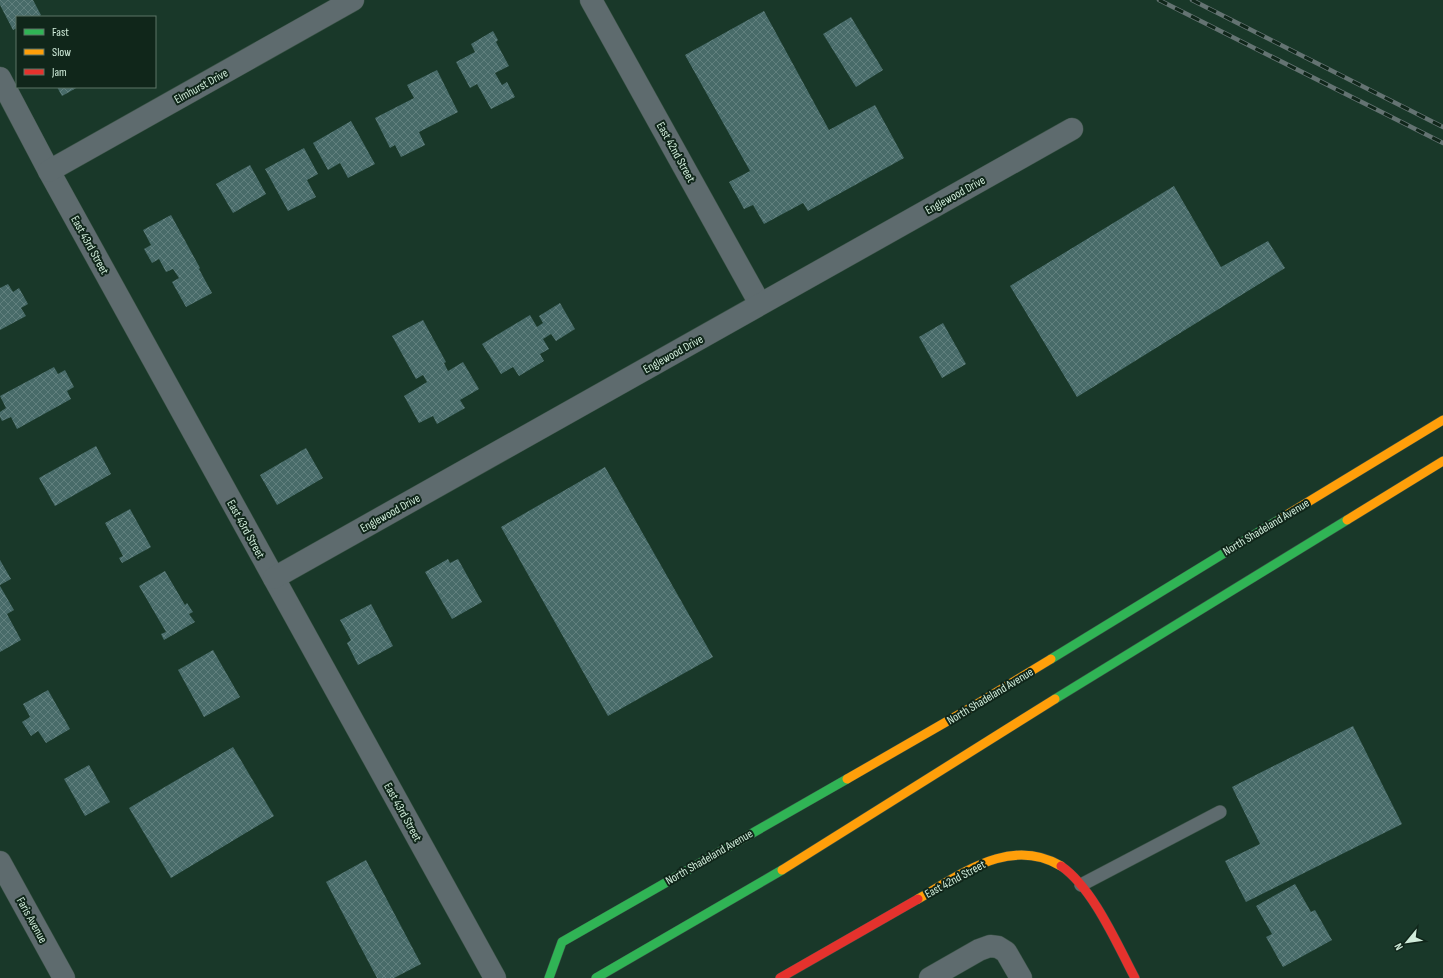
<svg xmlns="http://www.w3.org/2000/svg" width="1443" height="978" font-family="'Sofia Sans Condensed',sans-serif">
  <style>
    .building { fill: url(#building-cross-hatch) }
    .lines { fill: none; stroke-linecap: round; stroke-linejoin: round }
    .lane-casing { stroke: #395245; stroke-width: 14 }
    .street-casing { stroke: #395245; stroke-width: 23 }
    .fast-casing { stroke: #395245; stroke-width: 10 }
    .slow-casing { stroke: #395245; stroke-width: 10 }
    .jam-casing { stroke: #395245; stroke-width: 10 }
    .lane { stroke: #5e6b6e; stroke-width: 13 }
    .street { stroke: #5e6b6e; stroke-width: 22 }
    .fast { stroke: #30b455; stroke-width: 9 }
    .slow { stroke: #ff9f0a; stroke-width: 9 }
    .jam { stroke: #e5322d; stroke-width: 9 }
    .rail-casing { stroke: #647372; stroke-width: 4.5 }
    .rail { stroke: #10261a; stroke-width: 3; stroke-dasharray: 9; stroke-linecap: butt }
    .labels { text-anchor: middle; stroke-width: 4; stroke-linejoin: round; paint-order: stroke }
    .street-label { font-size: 12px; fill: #d0ecda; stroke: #10261a }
  </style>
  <defs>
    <pattern id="building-cross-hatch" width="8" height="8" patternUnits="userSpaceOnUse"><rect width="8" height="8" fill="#486b69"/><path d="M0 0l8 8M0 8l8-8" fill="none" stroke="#61807e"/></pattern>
  </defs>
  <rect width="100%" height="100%" fill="#193829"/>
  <g class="building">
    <polygon points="0,0 33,0 41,15 37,17 17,17 17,28 13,30 0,5"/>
    <polygon points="764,11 829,130 875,105 904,158 808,211 803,203 764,224 753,205 744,209 729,182 750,171 685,55"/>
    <polygon points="851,17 883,70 856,87 823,34"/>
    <polygon points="493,31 498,40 496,42 509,66 495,73 502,85 507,82 515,97 491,109 477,84 470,88 456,62 475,52 471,44"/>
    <polygon points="437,70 458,112 419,132 425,145 401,157 395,145 390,148 375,118 414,98 407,85"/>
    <polygon points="57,87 78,87 62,96"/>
    <polygon points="351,121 375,164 348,178 340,163 328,170 313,143"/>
    <polygon points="304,148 318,174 307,180 316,197 288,211 265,169"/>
    <polygon points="250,165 266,194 233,213 216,184"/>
    <polygon points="1174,186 1221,267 1268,241 1285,268 1077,397 1010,286"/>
    <polygon points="171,215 200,268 199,269 212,293 186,307 172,282 179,278 173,269 166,272 159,259 152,263 144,249 151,245 143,230"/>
    <polygon points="8,284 13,292 19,288 28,304 21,308 26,316 0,330 0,288"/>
    <polygon points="560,303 575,329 556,341 551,334 543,339 549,349 540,354 544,361 519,376 513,367 501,374 482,344 530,315 537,327 543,323 539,316"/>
    <polygon points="423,320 446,362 444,363 448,371 463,362 479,389 460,400 465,408 437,424 433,416 419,423 404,396 427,382 423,375 416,379 392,336"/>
    <polygon points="943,323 966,364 942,378 919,337"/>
    <polygon points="54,367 58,374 65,370 74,387 67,391 71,399 17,429 11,417 2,421 0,417 0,412 6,408 0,396"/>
    <polygon points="96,446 111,474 55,506 39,478"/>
    <polygon points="306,448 323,478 277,505 260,475"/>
    <polygon points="605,467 713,657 608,716 501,527"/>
    <polygon points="130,509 151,547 122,563 119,558 123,556 105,523"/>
    <polygon points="448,559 450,563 458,559 482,602 452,619 425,572"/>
    <polygon points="0,560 11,579 0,585"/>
    <polygon points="165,571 185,605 187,603 193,612 189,614 195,622 164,640 161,634 166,632 139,586"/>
    <polygon points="0,586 14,610 7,614 21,640 0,652"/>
    <polygon points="371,604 393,646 358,665 347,643 351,640 340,620"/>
    <polygon points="213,650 240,697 204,717 178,670"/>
    <polygon points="48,690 70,729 46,743 38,731 31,736 22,722 30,717 23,704"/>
    <polygon points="1353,726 1402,824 1246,902 1225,861 1260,844 1232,787"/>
    <polygon points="233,747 274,816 171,878 129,808"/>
    <polygon points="89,765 110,802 85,816 64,779"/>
    <polygon points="366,860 421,964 394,978 377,978 326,882"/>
    <polygon points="1295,884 1311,912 1315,910 1332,940 1283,967 1266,937 1272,934 1256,906"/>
  </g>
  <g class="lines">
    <g class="lane-casing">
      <polyline id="lane" points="1081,885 1220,812"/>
    </g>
    <g class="street-casing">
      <g id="street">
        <polyline points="591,0 760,304"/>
        <polyline points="0,78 49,171 495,978"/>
        <polyline points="49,171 353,0"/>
        <polyline points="274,578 1072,129"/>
        <polyline points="0,862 64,978"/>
        <polyline points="930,978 979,950 990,946 998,947 1006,952 1021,978"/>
      </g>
    </g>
    <g class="fast-casing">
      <g id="fast">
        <polyline points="1051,659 1280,519"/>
        <polyline points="1055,699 1347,520"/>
        <polyline points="549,978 562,942 847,779"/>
        <polyline points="596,978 782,870"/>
      </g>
    </g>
    <g class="slow-casing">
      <g id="slow">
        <polyline points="1280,519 1443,420"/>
        <polyline points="1347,520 1443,461"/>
        <polyline points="847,779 972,707 1051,659"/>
        <polyline points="782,870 1055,699"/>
        <path d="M918 899C962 874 1010 836 1061 866"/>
      </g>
    </g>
    <g class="jam-casing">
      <g id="jam">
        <path d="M1061 866C1093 888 1117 944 1135 978"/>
        <polyline points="780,978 918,899"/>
      </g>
    </g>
    <use href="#lane" class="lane"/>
    <use href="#street" class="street"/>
    <use href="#fast" class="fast"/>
    <use href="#slow" class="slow"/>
    <use href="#jam" class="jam"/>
    <g class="rail-casing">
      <g id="rail">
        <polyline points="1159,0 1443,143"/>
        <polyline points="1192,0 1443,127"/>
      </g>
    </g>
    <use href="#rail" class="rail"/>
  </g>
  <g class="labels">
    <g class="street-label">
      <text transform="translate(201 86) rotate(-29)" y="4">Elmhurst Drive</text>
      <text transform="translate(676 152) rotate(61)" y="4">East 42nd Street</text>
      <text transform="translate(955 195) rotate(-29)" y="4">Englewood Drive</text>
      <text transform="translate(90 245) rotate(61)" y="4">East 43rd Street</text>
      <text transform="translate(673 354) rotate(-29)" y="4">Englewood Drive</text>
      <text transform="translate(390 513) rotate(-29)" y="4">Englewood Drive</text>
      <text transform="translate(1266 527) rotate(-31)" y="4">North Shadeland Avenue</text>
      <text transform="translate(246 529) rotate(61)" y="4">East 43rd Street</text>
      <text transform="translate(990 696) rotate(-31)" y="4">North Shadeland Avenue</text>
      <text transform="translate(403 812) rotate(61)" y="4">East 43rd Street</text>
      <text transform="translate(709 857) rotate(-30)" y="4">North Shadeland Avenue</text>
      <text transform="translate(955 879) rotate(-28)" y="4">East 42nd Street</text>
      <text transform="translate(32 920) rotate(61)" y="4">Faris Avenue</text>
    </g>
  </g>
  <rect x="16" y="16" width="140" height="72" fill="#10261a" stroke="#5d7567"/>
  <rect x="24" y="29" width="20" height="6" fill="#30b455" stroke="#5d7567"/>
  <text x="52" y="36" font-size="12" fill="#d0ecda">Fast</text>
  <rect x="24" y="49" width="20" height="6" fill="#ff9f0a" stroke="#5d7567"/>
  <text x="52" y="56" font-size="12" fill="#d0ecda">Slow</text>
  <rect x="24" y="69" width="20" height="6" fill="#e5322d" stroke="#5d7567"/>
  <text x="52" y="76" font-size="12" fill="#d0ecda">Jam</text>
  <g transform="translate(1407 942) rotate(241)" stroke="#10261a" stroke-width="3" paint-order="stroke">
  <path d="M0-3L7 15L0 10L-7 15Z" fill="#d0ecda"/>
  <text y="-6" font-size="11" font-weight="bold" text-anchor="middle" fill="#d0ecda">N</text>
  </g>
</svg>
